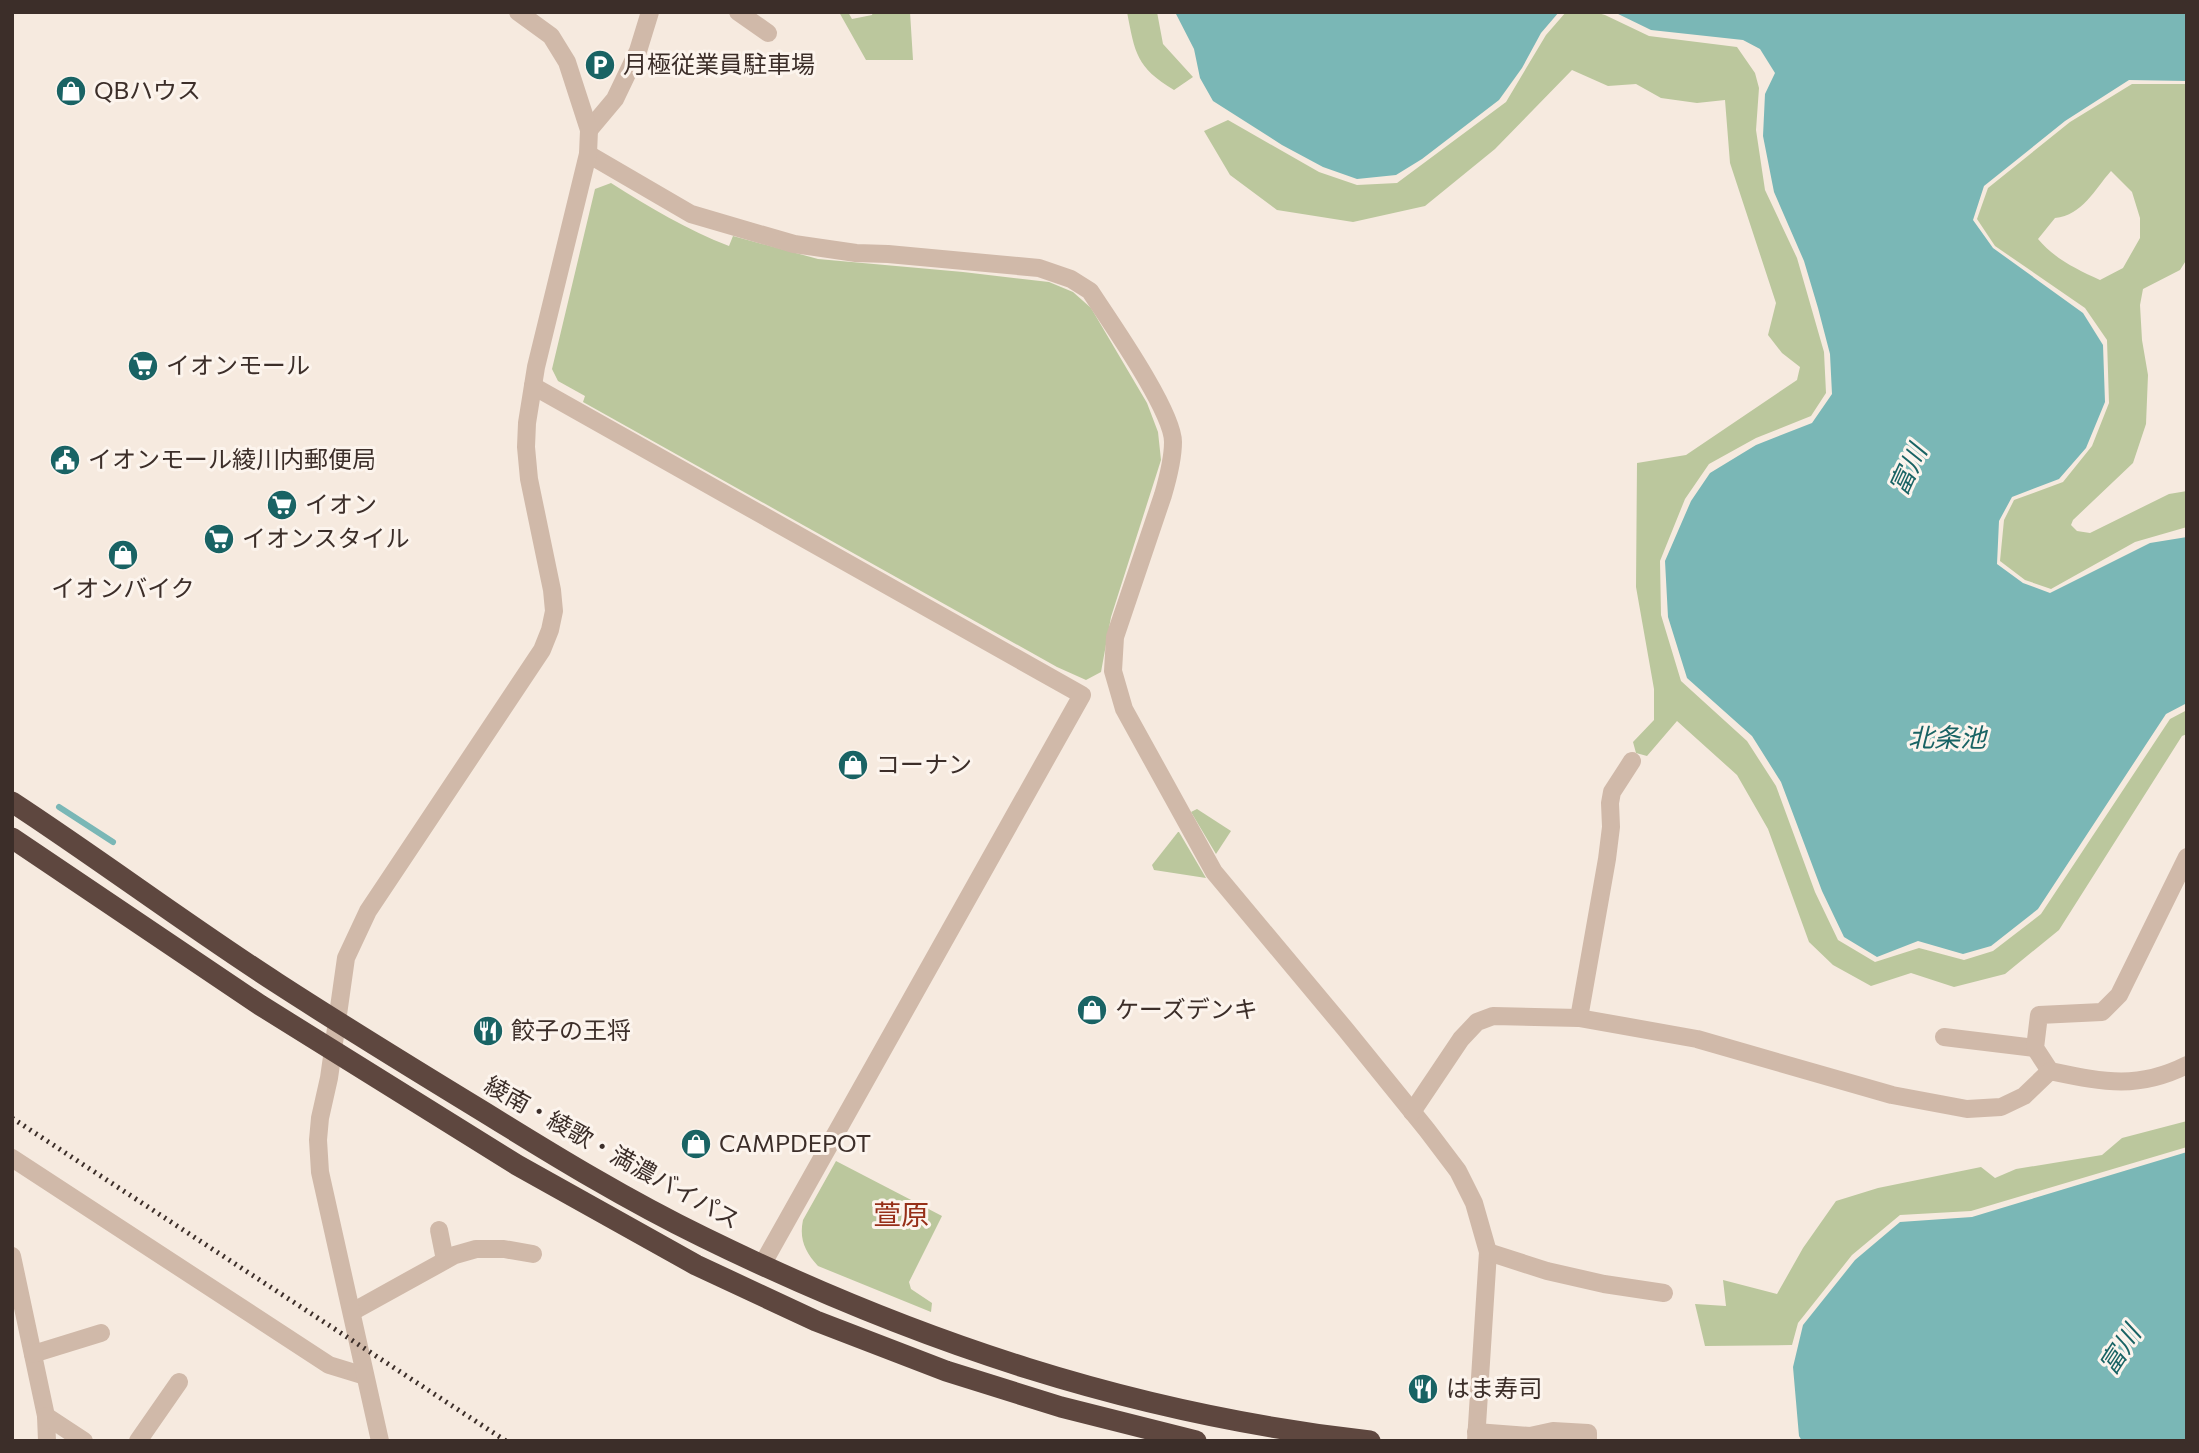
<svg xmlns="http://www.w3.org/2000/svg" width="2199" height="1453" font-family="Commissioner,'Noto Sans JP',sans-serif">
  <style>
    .green { fill: #bbc79d; fill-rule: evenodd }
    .water { fill: #7ab7b6 }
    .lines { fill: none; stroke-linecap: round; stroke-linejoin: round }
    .stream { stroke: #7ab7b6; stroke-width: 6 }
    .minor { stroke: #d0b9a9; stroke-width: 18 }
    .highway { stroke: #5e473f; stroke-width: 21 }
    .rail { stroke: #3c2e29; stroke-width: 5; stroke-dasharray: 2 5; stroke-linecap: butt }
    .labels { text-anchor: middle; stroke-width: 6; stroke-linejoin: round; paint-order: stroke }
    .poi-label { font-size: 24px; fill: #3c2e29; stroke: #fcf4ed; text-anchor: start }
    .street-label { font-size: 24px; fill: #3c2e29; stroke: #fcf4ed }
    .water-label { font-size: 26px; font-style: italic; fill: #196364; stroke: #fcf4ed }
    .quarter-label { font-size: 28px; fill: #962f18; stroke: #fcf4ed }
  </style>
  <rect width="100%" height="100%" fill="#f6eadf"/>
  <g class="green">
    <polygon points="839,12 848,12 852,19 872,15 873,12 910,12 913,60 866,60"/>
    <path d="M1127 12H1157L1163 44 1193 77 1174 90C1136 67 1135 53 1127 12Z"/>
    <polygon points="1566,12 1594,12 1605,15 1649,36 1737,47 1755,73 1759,88 1756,130 1765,190 1797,258 1824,352 1826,393 1811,416 1756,438 1709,464 1685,499 1660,561 1661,615 1681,681 1747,741 1776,786 1815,892 1838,940 1875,962 1919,948 1964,960 1993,951 2041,914 2170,719 2187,710 2187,734 2182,736 2059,930 2005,974 1954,987 1911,973 1871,986 1833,965 1809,942 1768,829 1737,775 1677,721 1647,756 1636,753 1633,742 1654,720 1654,689 1636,587 1637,463 1686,455 1797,380 1800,367 1782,353 1768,335 1776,303 1730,163 1725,100 1697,103 1661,98 1636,84 1608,86 1572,70 1495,149 1425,206 1353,222 1277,210 1230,175 1204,131 1228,120 1319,172 1357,185 1397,183 1506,102 1546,35"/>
    <path d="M2132 84H2187V259L2180 270 2143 289 2140 305 2142 340 2148 375 2146 424 2133 463 2073 520 2071 525 2077 531 2090 533 2169 494 2187 491V527L2135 542 2051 589 2025 580 2000 561 2004 520 2014 500 2063 482 2092 446 2109 403 2107 340 2085 308 1995 246 1977 219 1988 188 2070 122ZM2111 171 2132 192 2140 218V238L2123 268 2100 280C2076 269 2055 259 2038 239L2055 218C2083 215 2094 190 2111 171Z"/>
    <path d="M611 183C649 207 687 230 729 246L733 236 818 259 963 272 1049 282 1073 292 1091 308 1147 403 1158 432 1161 460 1111 617 1101 672 1086 680 1057 667 583 402 585 396 558 381 552 369 595 189Z"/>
    <polygon points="1197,809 1231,831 1216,854 1191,812"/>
    <polygon points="1178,832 1179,832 1206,878 1154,870 1152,865"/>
    <polygon points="2187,1121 2187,1147 1971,1211 1900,1215 1852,1255 1798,1323 1792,1345 1705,1346 1695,1304 1726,1306 1723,1280 1777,1294 1803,1248 1836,1201 1878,1188 1981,1167 1995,1178 2016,1169 2102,1155 2122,1138"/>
    <path d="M836 1161 942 1216 909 1282 911 1289 932 1303 931 1312 818 1266C805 1252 799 1239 803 1220Z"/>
  </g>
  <g class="water">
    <polygon points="1175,12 1559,12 1541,33 1522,68 1499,100 1422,159 1396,175 1357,179 1323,167 1282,145 1213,101 1200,78 1194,49"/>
    <polygon points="1614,12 2187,12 2187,81 2129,80 2065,121 1984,186 1973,220 1993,248 2083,313 2103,345 2105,402 2086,448 2059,479 2012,497 1999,521 1997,564 2023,583 2050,593 2150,543 2187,537 2187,703 2166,714 2038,909 1991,946 1963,954 1918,941 1877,957 1844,937 1822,891 1781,782 1752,736 1687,678 1668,617 1665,561 1691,501 1710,473 1756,445 1812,423 1832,394 1830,354 1818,308 1804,261 1774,192 1763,136 1765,94 1775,73 1760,49 1743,40 1651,30"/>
    <polygon points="2187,1152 2187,1441 1802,1441 1799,1436 1793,1367 1803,1325 1855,1260 1900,1222 1972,1217"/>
  </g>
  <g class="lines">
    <polyline class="stream" points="59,807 113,842"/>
    <g class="minor">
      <polyline points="738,12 768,33"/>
      <polyline points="589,130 615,99 638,51 650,12"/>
      <path d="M588 154 691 214 794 244 856 253 888 254 1039 268 1071 279 1090 291C1109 320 1173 411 1173 442 1173 460 1168 478 1163 495L1115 637 1113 671 1124 709 1214 872 1346 1030 1427 1130 1458 1171 1474 1203 1488 1252 1476 1441"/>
      <polyline points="533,386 1082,695 762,1265"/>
      <polyline points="1579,1018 1607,859 1611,827 1610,803 1612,792 1632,761"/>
      <polyline points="1944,1037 2035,1048"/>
      <polyline points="2050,1071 2035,1048 2039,1015 2102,1012 2119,995 2187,857"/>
      <path d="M1412 1112 1461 1039 1477 1022 1493 1016 1579 1018 1697 1039 1892 1095 1967 1109 2001 1107 2024 1096 2050 1071C2103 1082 2137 1090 2187 1065"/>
      <polyline points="12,1158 329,1365 365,1376"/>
      <polyline points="439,1230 445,1260"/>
      <polyline points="1488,1252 1547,1271 1604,1284 1664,1293"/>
      <polyline points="12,1256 46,1416 47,1441"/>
      <polyline points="352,1312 455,1255 476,1249 504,1249 533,1254"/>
      <polyline points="33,1354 101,1333"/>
      <polyline points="46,1416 84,1441"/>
      <polyline points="1476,1432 1530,1436 1553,1431 1588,1433 1588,1440"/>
      <polyline points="138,1441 179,1382"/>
      <polyline points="380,1441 320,1172 318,1140 320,1118 329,1078 346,958 368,911 542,650 550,630 554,611 552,590 529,479 526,447 527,423 536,367 588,154 589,130 567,62 551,36 518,12"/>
    </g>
    <g class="highway">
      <path d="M12 802C102 861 187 925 277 983 345 1027 415 1070 484 1112 555 1156 627 1200 703 1237 917 1342 1132 1414 1370 1441"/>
      <polyline points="12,838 260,1005 517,1165 696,1265 816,1321 946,1371 1061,1407 1196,1441"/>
    </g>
    <polyline class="rail" points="12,1118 506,1441"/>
  </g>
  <defs>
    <g id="parking-disc" transform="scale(1.575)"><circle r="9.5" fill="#196364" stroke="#fcf4ed"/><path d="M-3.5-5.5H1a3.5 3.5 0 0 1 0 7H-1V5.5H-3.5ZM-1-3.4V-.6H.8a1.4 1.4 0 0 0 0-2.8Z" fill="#fff"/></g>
    <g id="shop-disc" transform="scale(1.575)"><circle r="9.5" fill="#196364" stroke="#fcf4ed"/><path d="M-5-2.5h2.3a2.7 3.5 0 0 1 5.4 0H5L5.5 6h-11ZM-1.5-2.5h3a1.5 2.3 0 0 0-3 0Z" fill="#fff"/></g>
    <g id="supermarket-disc" transform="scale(1.575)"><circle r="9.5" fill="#196364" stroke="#fcf4ed"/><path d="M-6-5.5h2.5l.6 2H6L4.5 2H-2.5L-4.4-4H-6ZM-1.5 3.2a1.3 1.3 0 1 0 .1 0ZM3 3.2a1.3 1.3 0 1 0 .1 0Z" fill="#fff"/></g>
    <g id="civic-disc" transform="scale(1.575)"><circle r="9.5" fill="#196364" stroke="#fcf4ed"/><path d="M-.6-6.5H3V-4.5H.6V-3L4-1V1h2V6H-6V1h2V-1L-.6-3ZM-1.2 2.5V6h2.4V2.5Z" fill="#fff"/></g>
    <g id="restaurant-disc" transform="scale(1.575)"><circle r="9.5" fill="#196364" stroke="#fcf4ed"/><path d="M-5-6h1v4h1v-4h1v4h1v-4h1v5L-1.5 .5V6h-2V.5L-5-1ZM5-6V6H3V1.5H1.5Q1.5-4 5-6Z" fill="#fff"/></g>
  </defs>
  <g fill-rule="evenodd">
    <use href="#parking-disc" x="600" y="65"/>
    <use href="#shop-disc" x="71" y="91"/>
    <use href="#supermarket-disc" x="143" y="366"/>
    <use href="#civic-disc" x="65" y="460"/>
    <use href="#supermarket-disc" x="282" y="505"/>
    <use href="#supermarket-disc" x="219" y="539"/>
    <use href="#shop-disc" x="123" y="555"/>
    <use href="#shop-disc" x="853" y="765"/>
    <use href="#shop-disc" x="1092" y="1010"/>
    <use href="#restaurant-disc" x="488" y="1031"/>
    <use href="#shop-disc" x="696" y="1144"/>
    <use href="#restaurant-disc" x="1423" y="1389"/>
  </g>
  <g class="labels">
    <g class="poi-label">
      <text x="623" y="73">月極従業員駐車場</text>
      <text x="94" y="99">QBハウス</text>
      <text x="166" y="374">イオンモール</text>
      <text x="88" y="468">イオンモール綾川内郵便局</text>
      <text x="305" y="513">イオン</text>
      <text x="242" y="547">イオンスタイル</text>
      <text x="123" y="597" text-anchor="middle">イオンバイク</text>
      <text x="876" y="773">コーナン</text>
      <text x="1115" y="1018">ケーズデンキ</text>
      <text x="511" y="1039">餃子の王将</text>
      <text x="719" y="1152">CAMPDEPOT</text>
      <text x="1446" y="1397">はま寿司</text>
    </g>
    <g class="street-label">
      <text transform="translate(612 1153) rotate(29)" y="8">綾南・綾歌・満濃バイパス</text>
    </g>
    <g class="water-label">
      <text transform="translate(1908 470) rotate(-65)" y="9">富川</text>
      <text x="1947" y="747">北条池</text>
      <text transform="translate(2120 1350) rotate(-57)" y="9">富川</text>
    </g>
    <g class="quarter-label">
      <text x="901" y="1225">萱原</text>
    </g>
  </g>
  <rect width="2199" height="1453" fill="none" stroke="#3c2e29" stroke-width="28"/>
</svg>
